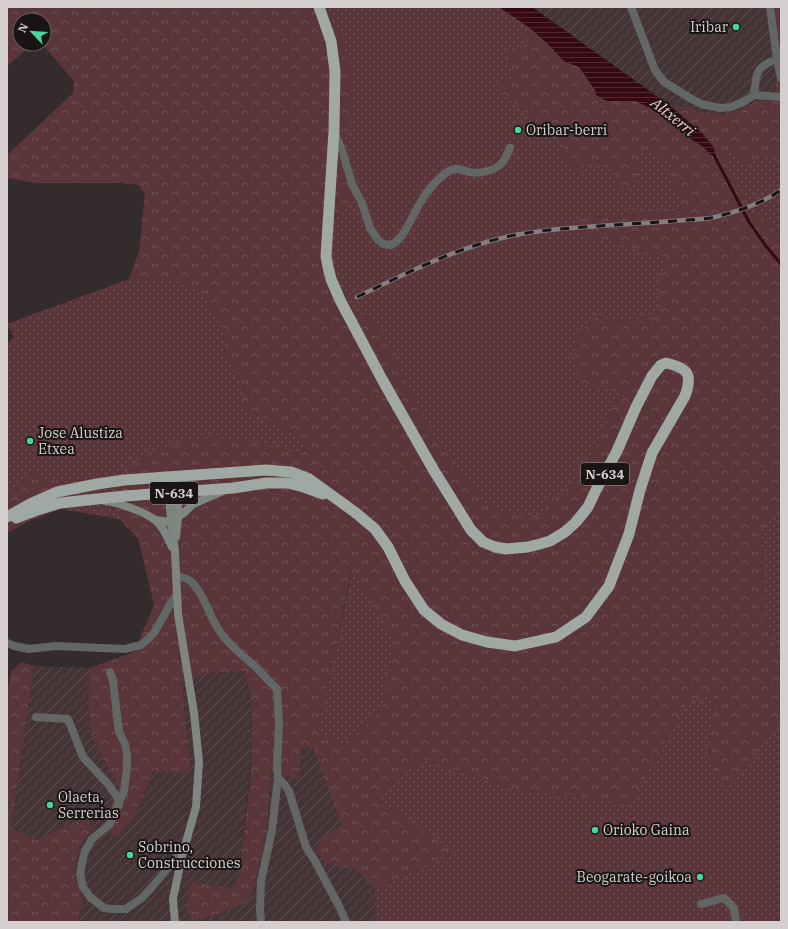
<svg xmlns="http://www.w3.org/2000/svg" width="788" height="929" font-family="'IBM Plex Serif',serif">
  <style>
    .industrial { fill: url(#industrial-furrows) }
    .grass { fill: url(#grass-dots) }
    .forest { fill: url(#forest-crowns); fill-rule: evenodd }
    .water { fill: url(#water-rules) }
    .lines { fill: none; stroke-linecap: round; stroke-linejoin: round }
    .stream { stroke: #350812; stroke-width: 3 }
    .minor { stroke: #626664; stroke-width: 8 }
    .tertiary { stroke: #626664; stroke-width: 8 }
    .secondary { stroke: #7f8682; stroke-width: 8 }
    .trunk { stroke: #a0a8a4; stroke-width: 11 }
    .rail-casing { stroke: #857d7e; stroke-width: 4.5 }
    .rail { stroke: #191515; stroke-width: 3; stroke-dasharray: 9; stroke-linecap: butt }
    .poi-dot { fill: #49d49d; stroke: #191515; stroke-width: 1.5 }
    .labels { text-anchor: middle; stroke-width: 4; stroke-linejoin: round; paint-order: stroke }
    .shield { fill: #191515; stroke: #9d9798; stroke-width: 1 }
    .shield-label { font-size: 13px; font-weight: bold; fill: #d5cfd0 }
    .poi-label { font-size: 14px; fill: #d5cfd0; stroke: #191515; text-anchor: start }
    .water-label { font-size: 15px; font-style: italic; fill: #ffcacf; stroke: #191515 }
  </style>
  <defs>
    <pattern id="industrial-furrows" width="10" height="10" patternUnits="userSpaceOnUse"><rect width="10" height="10" fill="#443436"/><path d="M-1 1l2-2M0 10L10 0M9 11l2-2" fill="none" stroke="#5e5052"/></pattern>
    <pattern id="grass-dots" width="8" height="8" patternUnits="userSpaceOnUse"><rect width="8" height="8" fill="#5a3539"/><path d="M2 2h.1M6 6h.1" fill="none" stroke="#715155" stroke-width="1.8" stroke-linecap="round"/></pattern>
    <pattern id="forest-crowns" width="20" height="18" patternUnits="userSpaceOnUse"><rect width="20" height="18" fill="#5a3539"/><path d="M2 6a3 3 0 1 1 6 0M12 15a3 3 0 1 1 6 0" fill="none" stroke="#715155"/></pattern>
    <pattern id="water-rules" width="6" height="5" patternUnits="userSpaceOnUse"><rect width="6" height="5" fill="#350812"/><path d="M0 2.5h6" fill="none" stroke="#512b33"/></pattern>
  </defs>
  <rect width="100%" height="100%" fill="#342b2c"/>
  <g class="industrial">
    <polygon points="532,7 767,7 776,81 775,93 769,100 757,101 738,110 723,114 697,111 689,107 669,105"/>
    <polygon points="34,666 89,668 88,704 91,736 120,787 103,824 135,816 153,771 191,774 182,683 207,673 244,671 251,702 252,739 248,791 238,878 233,888 191,881 186,908 194,921 220,914 267,830 271,769 299,780 302,748 313,748 343,826 326,833 326,864 358,869 375,890 375,922 78,922 83,900 75,875 78,848 91,832 69,824 36,840 11,828"/>
  </g>
  <g class="grass">
    <path d="M327 7H499L530 28 526 32 527 49 518 52 512 71 511 79 504 83 501 94C523 110 545 127 565 146L559 156 568 163 574 172 585 163 597 162 606 165 616 176 641 153 650 151 657 155 666 159 673 166 675 190 682 197 680 210 672 213 657 212 636 214 590 217 588 237 610 241 663 257 668 264 661 275V305L649 316 622 322 597 316 601 389 616 387 621 394 609 416 579 482 569 487 553 498 538 516 507 514 486 504 429 431 408 384 378 328 366 316 354 314C341 292 330 273 330 246 329 238 331 229 331 221L344 210 346 164 341 136 353 115 351 95V64L343 54 342 38 333 27Z"/>
    <path d="M732 150 747 165C756 159 771 154 781 156V234L755 212 743 196 723 159 727 157Z"/>
    <polygon points="159,278 180,282 199,292 222,321 225,351 247,395 242,408 305,440 307,448 296,454 265,443 119,489 119,519 61,509 69,495 47,481 32,472 7,494 7,344 14,336 7,324 129,279"/>
    <polygon points="781,504 781,662 763,612 762,529"/>
    <polygon points="352,569 396,641 382,710 342,745 317,730 335,653"/>
    <polygon points="714,695 709,756 726,790 781,717 781,922 375,922 375,890 454,852 375,797 423,759 513,789 630,804 688,700"/>
  </g>
  <g class="forest">
    <path d="M7 7H327L333 27 342 38 343 54 351 64V95L353 115 347 134 341 136 346 164 354 196 344 210 331 221C331 229 329 238 330 246 330 273 341 292 354 314L366 316 378 328 408 384 429 431 486 504 507 514 538 516 553 498 569 487 579 482 609 416 621 394 616 387 601 389 583 383 576 377 574 351 580 332 597 316 622 322 649 316 660 305 661 275 668 264 663 257 610 241 588 237 580 231 579 219 590 217 636 214 657 212 672 213 680 210 682 197 675 190 669 176 673 166 666 159 657 155 650 151 641 153 635 184 625 191 616 187V176L606 165 597 162 585 163 581 170 574 172 568 163 559 156 565 146C545 127 523 110 501 94L499 87 511 79 512 71 507 66V52H518L527 49 526 32 530 28 548 44 563 61 579 67 595 90 607 101H636L664 115 677 125 692 140 702 146 710 154 714 148 703 134 669 105 689 107 697 111 723 114 738 110 757 101 769 100 775 93 776 80 767 7H781V156C771 154 756 159 747 165L732 150 727 157 723 159 743 196 755 212 781 234V504L762 529 763 612 781 662V717L726 791 709 756 714 695 688 700 630 804 513 789 423 759 375 797 454 852 375 890 358 870 326 864 316 850 326 833 342 826 313 748H302L299 780 271 770 267 830 250 901 220 914 193 921 186 908 191 881 232 888 238 878C245 821 255 761 251 704 250 693 247 681 244 671L207 673 182 683 191 774 153 771 135 816 117 838 103 824 119 787 91 736 88 704 89 668 134 652 154 605 138 538 119 519V489L123 475 135 460 181 442 214 437 265 443 296 454 307 448 305 440 242 408 241 400 247 394 225 351 222 321 199 292 180 282 159 278 129 279 139 251 145 194 138 185 122 183H35L7 178V155L73 93 74 81 42 44H44V20H20V44H33L7 66ZM351 570 396 641 382 710 342 745 317 730 335 653Z"/>
    <polygon points="32,472 47,481 63,480 69,495 61,509 32,520 7,533 7,494"/>
    <polygon points="22,662 34,666 11,828 36,840 69,824 90,819 91,832 78,848 75,875 83,900 78,922 7,922 7,694 11,671"/>
  </g>
  <polygon class="water" points="499,7 532,7 669,105 703,134 714,148 716,158 710,154 702,146 692,140 677,125 664,115 636,101 607,101 596,95 595,90 579,67 564,61 548,44 530,28"/>
  <g class="lines">
    <polyline class="stream" points="714,155 749,222 766,246 781,264"/>
    <g class="minor">
      <polyline points="631,7 655,70 664,82 690,98 701,104 720,108 731,107 745,101 754,95 781,97"/>
      <path d="M754 95C757 73 754 68 777 59"/>
      <path d="M335 133 343 153 352 184 362 203 370 228 378 240 383 244 391 245C406 236 411 218 420 203 426 192 438 178 449 171 456 167 462 170 469 172 479 174 494 171 501 164 505 160 508 153 510 148"/>
      <path d="M176 575C180 577 184 578 187 579 202 586 210 620 221 633 229 645 241 654 251 663 261 671 268 681 277 689L279 725 277 765 278 778 272 830 261 881 260 909 261 922"/>
      <polyline points="7,643 14,646 29,649 56,646 125,649 141,645 148,639 154,633 172,601 177,594"/>
      <polyline points="110,672 113,681 119,732 125,744 127,754 127,768 124,791 110,824 92,839 85,851 82,863 80,874 83,887 90,897 104,908 111,909 126,909 142,898 152,887 169,867 173,861 184,849"/>
      <polyline points="36,717 68,719 83,757 108,784 117,797 119,805"/>
      <polyline points="278,778 284,784 289,791 306,847 315,861 340,908 346,922"/>
      <polyline points="701,904 724,898 734,908 736,922"/>
    </g>
    <polyline class="tertiary" points="770,7 777,59 781,78"/>
    <g class="secondary">
      <polyline points="173,493 170,499 170,510 175,552 178,614 194,713 199,762 196,807 182,856 173,899 175,922"/>
      <path d="M173 493C182 506 177 522 176 537"/>
      <path d="M105 501C117 502 145 512 155 520 163 526 168 538 172 547"/>
      <polyline points="156,520 170,522 184,513 193,504 223,491"/>
    </g>
    <g class="trunk">
      <path d="M7 517 30 504 57 492 97 484 124 480 266 470 291 472 309 479 356 513 375 529 388 547 405 581 424 610 441 624 462 635 487 642 515 646 556 637 586 617 609 586 629 534 640 490 652 453 685 396C693 374 688 368 666 363L661 365 652 376 636 407 617 451 596 490 588 507 576 522 565 532 550 541 540 544 528 547 506 549 495 547 483 542 471 530 433 469 383 381 340 300 331 279 328 267 326 256 334 131 335 71 331 41 319 7"/>
      <polyline points="16,518 34,511 60,503 125,496 233,488 266,483 288,483 304,487 323,494"/>
    </g>
    <g class="rail-casing">
      <path id="rail" d="M357 297C405 274 453 249 506 237 531 231 557 229 584 227 626 224 668 222 711 218 736 212 759 205 781 190"/>
    </g>
    <use href="#rail" class="rail"/>
  </g>
  <g class="poi-dot">
    <circle cx="736" cy="27" r="4"/>
    <circle cx="518" cy="130" r="4"/>
    <circle cx="30" cy="441" r="4"/>
    <circle cx="50" cy="805" r="4"/>
    <circle cx="595" cy="830" r="4"/>
    <circle cx="130" cy="855" r="4"/>
    <circle cx="700" cy="877" r="4"/>
  </g>
  <g class="labels">
    <g class="shield">
      <rect x="581" y="463" width="48" height="22" rx="3"/>
      <rect x="150" y="482" width="48" height="22" rx="3"/>
    </g>
    <g class="shield-label">
      <text x="605" y="479">N-634</text>
      <text x="174" y="498">N-634</text>
    </g>
    <g class="poi-label">
      <text x="728" y="32" text-anchor="end">Iribar</text>
      <text x="526" y="135">Oribar-berri</text>
      <text x="38" y="438">Jose Alustiza<tspan x="38" dy="16">Etxea</tspan></text>
      <text x="58" y="802">Olaeta,<tspan x="58" dy="16">Serrerias</tspan></text>
      <text x="603" y="835">Orioko Gaina</text>
      <text x="138" y="852">Sobrino,<tspan x="138" dy="16">Construcciones</tspan></text>
      <text x="692" y="882" text-anchor="end">Beogarate-goikoa</text>
    </g>
    <g class="water-label">
      <text transform="translate(673 117) rotate(39)" y="5">Altxerri</text>
    </g>
  </g>
  <rect width="788" height="929" fill="none" stroke="#d5cfd0" stroke-width="16"/>
  <g transform="translate(32 32) rotate(295)"><circle r="19" fill="#191515" stroke="#645f60"/>
  <path d="M0-3L7 15L0 10L-7 15Z" fill="#49d49d"/>
  <text y="-6" font-size="11" font-weight="bold" text-anchor="middle" fill="#d5cfd0">N</text>
  </g>
</svg>
